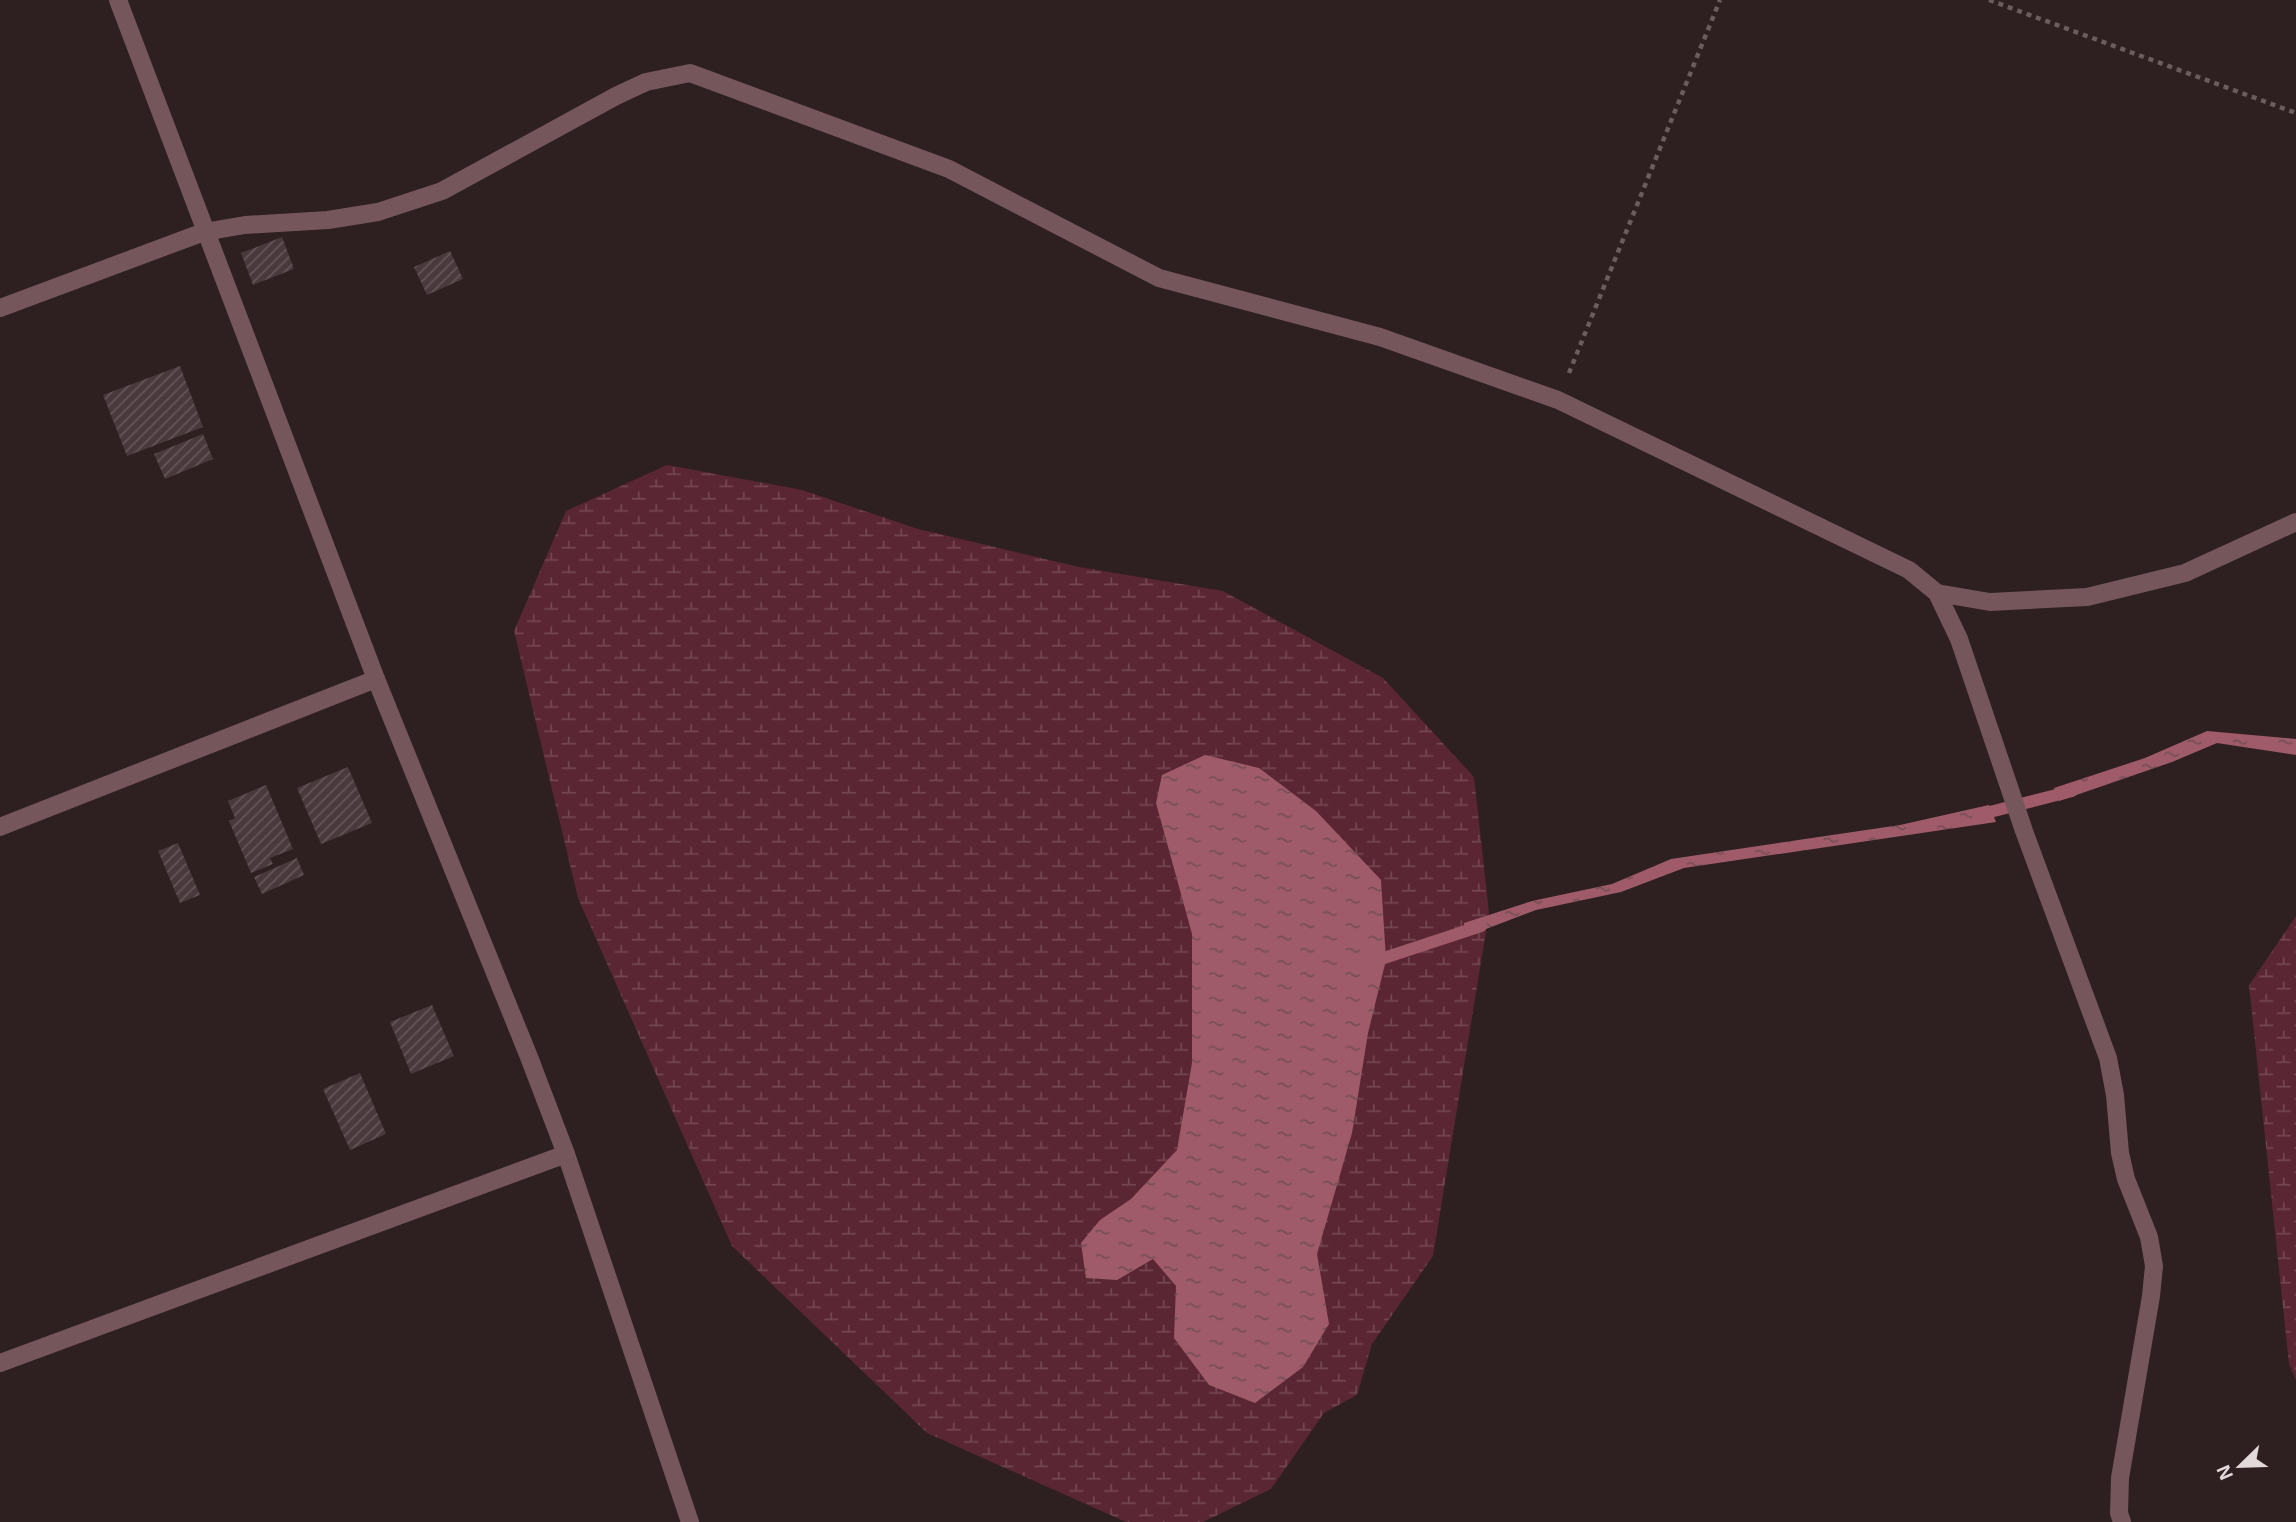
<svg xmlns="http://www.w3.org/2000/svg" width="2296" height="1522" font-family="Arial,sans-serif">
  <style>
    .wetland { fill: url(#wetland-marsh) }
    .water { fill: url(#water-ripples) }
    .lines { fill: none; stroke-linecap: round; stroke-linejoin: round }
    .stream { stroke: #9f5b69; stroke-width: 12 }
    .building { fill: url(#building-hatch) }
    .path { stroke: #6a5d5f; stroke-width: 4.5; stroke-dasharray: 5 5; stroke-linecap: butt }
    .service { stroke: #74565b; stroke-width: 18 }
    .minor { stroke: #74565b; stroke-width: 18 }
  </style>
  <defs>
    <pattern id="wetland-marsh" width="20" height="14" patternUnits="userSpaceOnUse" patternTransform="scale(1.75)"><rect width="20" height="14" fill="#5b2633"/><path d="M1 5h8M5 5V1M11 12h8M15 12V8" fill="none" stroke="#724550"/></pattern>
    <pattern id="water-ripples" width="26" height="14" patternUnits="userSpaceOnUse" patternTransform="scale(1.75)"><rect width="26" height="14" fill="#9f5b69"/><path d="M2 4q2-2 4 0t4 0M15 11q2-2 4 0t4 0" fill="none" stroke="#764f57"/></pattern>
    <pattern id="building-hatch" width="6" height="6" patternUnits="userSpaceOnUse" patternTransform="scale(1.75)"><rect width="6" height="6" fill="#4a393c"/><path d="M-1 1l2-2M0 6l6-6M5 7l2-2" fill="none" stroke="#645558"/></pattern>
  </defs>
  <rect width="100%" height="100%" fill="#2e1f21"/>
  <g class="wetland">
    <polygon points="667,465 802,490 918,529 1079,567 1223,591 1383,678 1474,777 1489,913 1433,1256 1372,1344 1357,1395 1324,1413 1271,1489 1203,1522 1126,1522 927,1433 732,1246 578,898 514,631 566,511"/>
    <polygon points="2296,916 2296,1380 2289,1364 2249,985"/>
  </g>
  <g class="water">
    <polygon points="2207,731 2296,739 2296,755 2217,743 2172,762 2059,801 2054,788 2145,758"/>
    <polygon points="1205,755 1259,768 1316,811 1381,880 1386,960 1368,1033 1352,1133 1317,1254 1329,1324 1303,1367 1255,1403 1209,1385 1174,1338 1176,1286 1153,1259 1117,1280 1086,1278 1081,1243 1100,1220 1131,1199 1177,1150 1192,1063 1192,934 1156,803 1162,775"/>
    <polygon points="1989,805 1996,822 1684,868 1621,892 1536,910 1465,937 1464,923 1532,901 1612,884 1671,859 1900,825"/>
  </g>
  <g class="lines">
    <g class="stream">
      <polyline points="1978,815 2072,791"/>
      <polyline points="1372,962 1481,926"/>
    </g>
  </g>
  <g class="building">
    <polygon points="282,237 294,269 253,285 241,253"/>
    <polygon points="450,251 463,279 427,295 414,267"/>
    <polygon points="180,366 203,427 127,456 103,395"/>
    <polygon points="203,434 213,459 165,479 154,454"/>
    <polygon points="348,767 372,823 321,844 297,788"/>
    <polygon points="266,785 293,849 270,858 273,864 251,873 229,821 235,818 228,801"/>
    <polygon points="178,843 200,895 180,903 158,851"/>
    <polygon points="297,858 304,875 262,894 254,877"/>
    <polygon points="432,1005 454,1056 411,1074 390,1022"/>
    <polygon points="360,1073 386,1134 350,1150 323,1089"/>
  </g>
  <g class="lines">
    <g class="path">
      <polyline points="1989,0 2296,113"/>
      <polyline points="1569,373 1720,0"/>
    </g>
    <g class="service">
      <polyline points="204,232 245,225 328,220 378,212 442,191 616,96 646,82 690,73 949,169 1159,278 1380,337 1558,400 1909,570 1937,593 1959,639 2024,831 2108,1058 2115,1095 2120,1153 2126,1179 2149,1237 2154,1266 2151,1296 2120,1478 2119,1513 2122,1522"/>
      <polyline points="1937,593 1990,602 2087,597 2185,573 2296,522"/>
    </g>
    <g class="minor">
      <polyline points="118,0 376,679 529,1057 566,1154 690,1522"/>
      <polyline points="0,308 204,232"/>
      <polyline points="0,827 376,679"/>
      <polyline points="0,1363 566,1154"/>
    </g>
  </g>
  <g transform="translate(2240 1466) rotate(247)" stroke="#2e1f21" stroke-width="5" paint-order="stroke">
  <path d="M0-5L12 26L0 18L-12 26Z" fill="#e3d8da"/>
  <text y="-10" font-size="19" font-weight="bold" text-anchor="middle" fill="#e3d8da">N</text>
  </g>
</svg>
